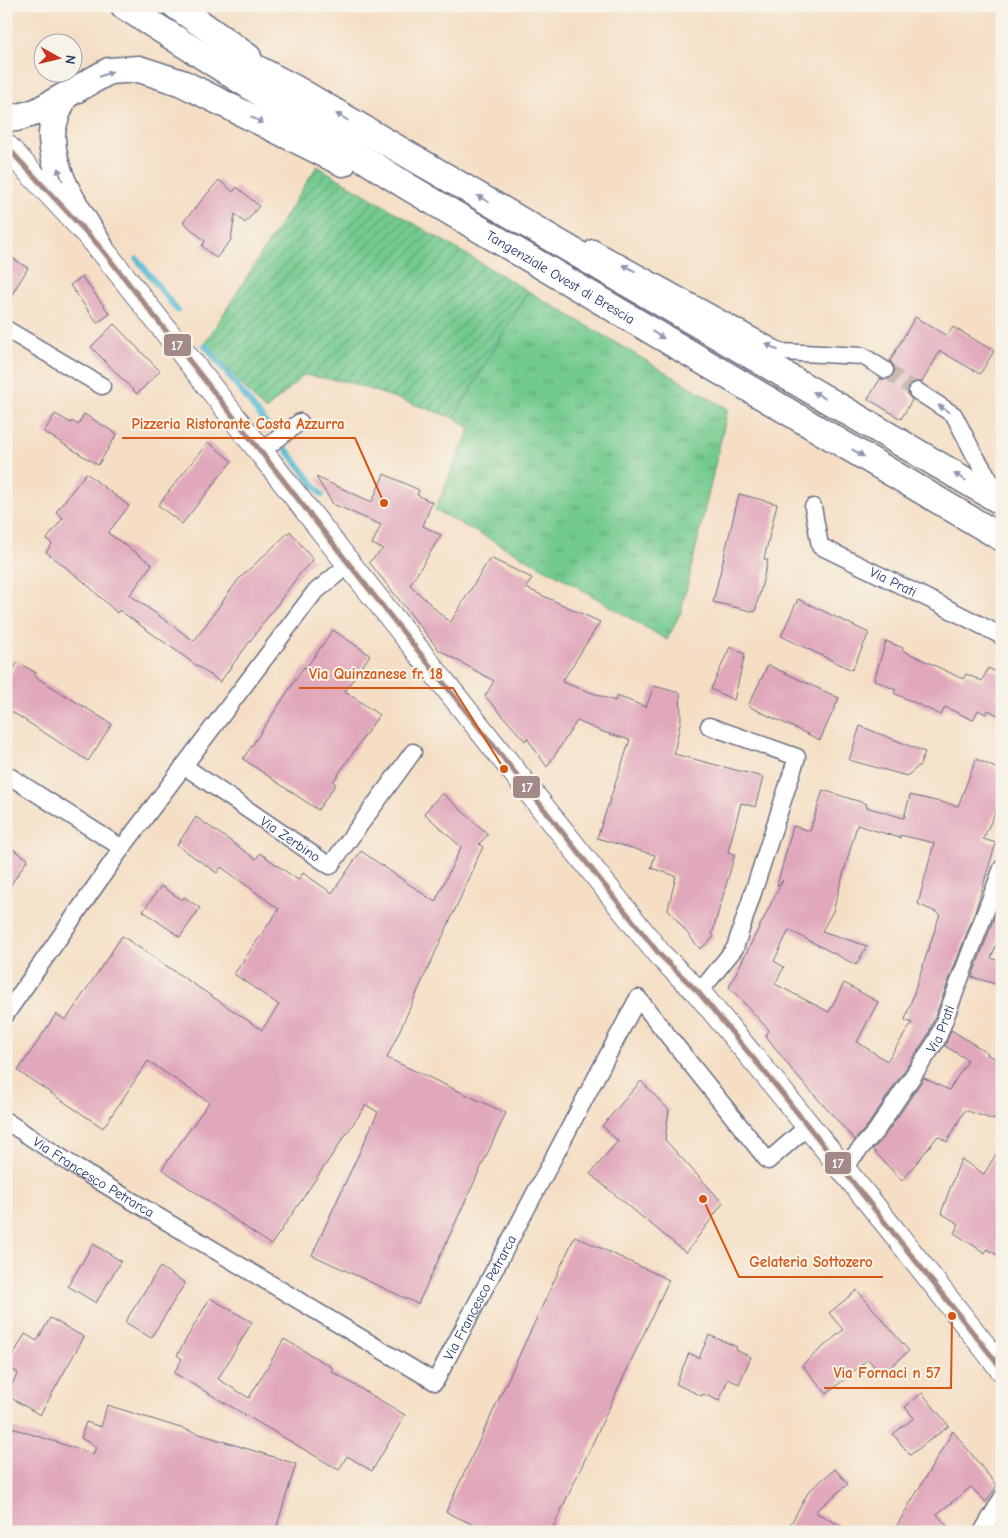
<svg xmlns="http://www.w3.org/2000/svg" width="1008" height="1538" font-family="'Comic Neue',sans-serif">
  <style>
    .grass { fill: url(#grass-tufts); stroke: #477c76 }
    .garden { fill: url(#garden-furrows); stroke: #477c76 }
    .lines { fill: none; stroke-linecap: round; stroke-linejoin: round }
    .stream { stroke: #58bbd6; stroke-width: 6 }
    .building { fill: #e1a7bb; fill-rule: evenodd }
    .street-tunnel { stroke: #c9bbb0; stroke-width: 16; stroke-dasharray: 16 8; stroke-linecap: butt }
    .street-casing { stroke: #676c82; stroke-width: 19 }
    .secondary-casing { stroke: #676c82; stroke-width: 26 }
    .primary-casing { stroke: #676c82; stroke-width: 29 }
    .street { stroke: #fff; stroke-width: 16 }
    .secondary { stroke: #fff; stroke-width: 24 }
    .primary { stroke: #fff; stroke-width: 26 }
    .bus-1-casing { stroke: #f7f3e8; stroke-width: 9 }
    .bus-1 { stroke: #a38989; stroke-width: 5 }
    .oneway { fill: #8d97ae }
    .labels { text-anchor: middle; stroke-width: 4; stroke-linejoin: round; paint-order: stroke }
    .street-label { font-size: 14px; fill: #1b2f5e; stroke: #f7f3e8 }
    .leader { fill: none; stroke: #d45514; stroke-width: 2 }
    .callout-dot { fill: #d45514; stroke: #f7f3e8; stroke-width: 2 }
    .callout-label { font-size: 15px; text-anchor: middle; font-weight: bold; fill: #d45514; stroke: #f7f3e8; stroke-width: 4; stroke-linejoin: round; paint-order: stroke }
    .line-badge { stroke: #f7f3e8; stroke-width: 2 }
    .badge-label { font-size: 14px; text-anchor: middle; font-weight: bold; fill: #fff }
  </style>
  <defs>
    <pattern id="grass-tufts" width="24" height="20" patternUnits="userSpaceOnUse" patternTransform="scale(1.25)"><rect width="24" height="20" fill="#73ca8f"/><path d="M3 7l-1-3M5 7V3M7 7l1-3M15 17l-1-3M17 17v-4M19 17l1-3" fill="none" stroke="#5ea478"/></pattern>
    <pattern id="garden-furrows" width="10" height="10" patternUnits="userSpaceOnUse" patternTransform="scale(1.25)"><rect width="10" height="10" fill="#73ca8f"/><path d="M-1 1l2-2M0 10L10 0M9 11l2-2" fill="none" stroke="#5ea478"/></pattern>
  </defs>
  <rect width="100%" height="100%" fill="#f7f3e8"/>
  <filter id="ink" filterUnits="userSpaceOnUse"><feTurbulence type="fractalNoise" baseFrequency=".02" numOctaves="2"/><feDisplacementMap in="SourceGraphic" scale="10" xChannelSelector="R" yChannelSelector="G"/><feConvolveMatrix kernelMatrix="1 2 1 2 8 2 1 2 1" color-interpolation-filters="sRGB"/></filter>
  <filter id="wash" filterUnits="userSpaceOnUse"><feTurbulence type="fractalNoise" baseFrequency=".0096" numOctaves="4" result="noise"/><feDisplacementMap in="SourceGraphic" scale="20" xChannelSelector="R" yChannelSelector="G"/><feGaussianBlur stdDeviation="1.12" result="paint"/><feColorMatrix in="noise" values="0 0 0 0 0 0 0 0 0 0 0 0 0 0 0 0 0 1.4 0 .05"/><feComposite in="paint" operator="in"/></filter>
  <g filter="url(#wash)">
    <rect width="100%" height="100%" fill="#f5dec4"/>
    <polygon class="grass" points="528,291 728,409 681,612 667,640 557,575 435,510 470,428 454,418"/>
    <polygon class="garden" points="317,166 528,291 454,418 348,382 304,375 265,411 205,343"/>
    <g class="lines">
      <g class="stream">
        <polyline points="137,259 177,310"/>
        <polyline points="205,345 268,426"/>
        <polyline points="287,450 322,495"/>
      </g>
    </g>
    <g id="blocks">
      <g class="building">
        <polygon points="219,180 233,192 237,187 259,206 245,223 235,214 231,240 216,258 202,246 205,241 183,222"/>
        <polygon points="6,254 28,268 6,304"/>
        <polygon points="82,277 110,314 97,323 70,285"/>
        <polygon points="915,317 947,336 953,327 994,351 980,374 940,351 922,382 913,382 908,386 908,395 912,400 901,419 868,399 880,379 889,379 894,375 894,366 890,361"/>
        <polygon points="114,324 160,371 137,394 91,347"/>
        <polygon points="55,414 71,423 72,421 78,425 84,414 117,434 98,465 44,432"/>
        <polygon points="208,442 232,461 182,524 158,505"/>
        <polygon points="86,473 129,506 108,533 152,564 130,595 194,641 238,580 290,531 313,560 301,572 220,682 119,610 117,613 83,581 46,552 52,544 47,539 63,518 56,512"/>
        <polygon points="384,474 419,490 417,495 432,502 423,526 441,535 410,585 450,623 490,558 532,578 526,588 600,622 562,682 615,701 617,696 646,707 654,686 680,693 681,719 674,754 763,777 755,807 741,803 728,852 735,854 712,934 714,937 700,949 668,909 676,876 651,868 655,855 597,838 630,740 603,732 577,721 547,767 527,738 525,741 485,696 494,681 439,650 369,562 383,549 372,544 381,525 333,504 316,477 372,502"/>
        <polygon points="739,494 777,504 764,559 768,560 755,612 713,602"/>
        <polygon points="798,599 869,633 852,670 781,636"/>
        <polygon points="333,630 370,655 345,691 379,715 333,782 336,784 318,810 243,759 304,667 306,668"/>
        <polygon points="886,641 903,648 902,650 963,679 966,674 982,681 988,668 1002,675 1002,717 988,710 986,714 978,710 973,720 945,707 941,715 894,693 896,690 874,680"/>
        <polygon points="730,647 745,654 734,700 711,689"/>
        <polygon points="18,662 36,673 34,676 112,724 88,761 6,708 6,682"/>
        <polygon points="768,665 839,698 820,740 748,706"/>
        <polygon points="860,726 925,752 920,765 907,776 849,760"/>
        <path d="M976 759 1002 771V798L983 839 996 843 975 912 928 1035 868 1125 855 1140 796 1075 766 1036 769 1030 729 987 783 880 777 886 793 826 810 831 823 790 867 804 866 807 904 818 910 795 958 806ZM857 825 900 838V835L934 843 918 904 940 914 905 1020 912 1023 887 1061 857 1042 878 1002 844 983 829 1012 775 984 784 967 774 961 789 930 856 965 867 946 822 931 833 911Z"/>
        <polygon points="442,793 488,834 479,844 483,847 473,867 474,868 387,1058 506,1113 418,1304 312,1255 378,1112 366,1105 271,1245 162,1169 209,1102 148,1061 103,1128 18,1071 56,1014 66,1020 122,936 262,1030 279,1005 234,974 279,909 221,867 217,873 177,845 196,817 256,859 260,853 298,880 303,873 332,893 361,851 435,902 461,847 424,813"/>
        <polygon points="6,845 28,859 6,892"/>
        <polygon points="161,886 182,900 184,897 200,908 180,937 143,911"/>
        <polygon points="1002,897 1002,930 991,958 1002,962 1002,986 972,977"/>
        <polygon points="951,1030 988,1053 987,1055 1002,1061 1002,1099 994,1120 965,1110 947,1142 938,1136 902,1181 873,1150 884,1137 924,1078 949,1090 968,1060 945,1046"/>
        <polygon points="641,1081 669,1110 665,1140 723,1203 686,1253 590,1174 618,1141 602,1126"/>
        <polygon points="1002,1144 1002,1258 987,1249 985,1253 954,1233 959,1224 941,1213 961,1159 984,1174"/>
        <polygon points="575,1236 669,1280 551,1532 489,1532 446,1512"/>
        <polygon points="93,1244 121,1261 96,1303 68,1286"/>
        <polygon points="160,1267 185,1283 151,1338 125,1322"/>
        <polygon points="857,1290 909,1351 881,1375 868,1359 827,1394 802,1365 843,1330 829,1313"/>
        <polygon points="210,1298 252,1322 218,1379 249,1398 284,1339 333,1368 331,1371 405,1415 372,1471 347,1456 339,1470 174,1373 182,1359 177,1355"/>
        <polygon points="50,1318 84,1337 40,1415 6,1395 18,1373 7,1366 25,1334 37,1341"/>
        <polygon points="709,1335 737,1347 736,1350 751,1357 739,1384 728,1379 719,1401 703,1394 702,1396 676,1384 689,1353 699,1358"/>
        <polygon points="922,1393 949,1426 910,1455 893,1434 914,1418 905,1407"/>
        <polygon points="107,1405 296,1464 275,1532 6,1532 6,1426 93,1454 96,1447 81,1438 86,1422 101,1427"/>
        <polygon points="953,1431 997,1486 986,1502 971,1487 937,1514 952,1532 893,1532"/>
        <polygon points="835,1469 848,1484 815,1512 852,1532 811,1532 799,1526 792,1532 786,1532 809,1491"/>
      </g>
    </g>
  </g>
  <g filter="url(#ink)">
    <use href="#blocks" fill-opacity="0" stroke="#676c82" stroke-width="1"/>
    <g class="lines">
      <polyline class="street-tunnel" points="885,370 917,391"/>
      <g class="street-casing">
        <g id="street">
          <polyline points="593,248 781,352 863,356 885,370"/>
          <polyline points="6,329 102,386"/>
          <polyline points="917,391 954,415 974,454 993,485 1002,490"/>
          <polyline points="260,452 300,422"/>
          <path id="s1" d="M813 507 820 546 937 603 1002 636"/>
          <path id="s2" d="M184 766 330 866 413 752"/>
          <polyline points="6,774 122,848"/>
          <polyline points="699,993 735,948 797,757 709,726"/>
          <polyline points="6,1014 122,848 314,593 349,564"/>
          <path id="s3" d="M6 1121 77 1168 435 1382 638 998 768 1161 808 1126"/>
          <path id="s4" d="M842 1169 876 1131 937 1040 1002 868"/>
          <polyline points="982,1532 1002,1498"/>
        </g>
      </g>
      <g class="secondary-casing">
        <polyline id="secondary" points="6,146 100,247 349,564 660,955 699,993 768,1076 890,1227 1002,1369"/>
      </g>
      <g class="primary-casing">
        <g id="primary">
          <path id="s5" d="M124 6 405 185 1002 538"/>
          <polyline points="176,6 248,57"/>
          <polyline points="227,53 294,88 1002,502"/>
          <path d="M64 97C59 109 51 125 52 138 53 178 81 214 100 247"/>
          <polyline points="6,115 16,118 36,112 109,71 139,69 182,83 343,163"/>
        </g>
      </g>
      <use href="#street" class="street"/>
      <use href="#secondary" class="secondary"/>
      <use href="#primary" class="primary"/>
      <g class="bus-1-casing">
        <polyline id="bus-1" points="6,146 100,247 349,564 660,955 699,993 768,1076 1002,1369"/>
      </g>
      <use href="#bus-1" class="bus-1"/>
    </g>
    <defs><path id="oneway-solid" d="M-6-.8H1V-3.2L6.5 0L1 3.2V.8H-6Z" transform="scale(1.25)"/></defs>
    <g class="oneway">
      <use href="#oneway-solid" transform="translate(106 74) rotate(-22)"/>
      <use href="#oneway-solid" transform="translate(342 117) rotate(-150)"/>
      <use href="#oneway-solid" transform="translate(257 120) rotate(26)"/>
      <use href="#oneway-solid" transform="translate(60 174) rotate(-111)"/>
      <use href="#oneway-solid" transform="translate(483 199) rotate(-150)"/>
      <use href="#oneway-solid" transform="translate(629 268) rotate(-151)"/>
      <use href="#oneway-solid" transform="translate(658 335) rotate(31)"/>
      <use href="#oneway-solid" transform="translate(772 347) rotate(-151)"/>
      <use href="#oneway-solid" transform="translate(819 395) rotate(-150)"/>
      <use href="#oneway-solid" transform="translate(944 409) rotate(-147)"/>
      <use href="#oneway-solid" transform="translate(858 453) rotate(31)"/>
      <use href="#oneway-solid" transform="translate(960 477) rotate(-150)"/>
    </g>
  </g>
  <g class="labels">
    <g class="street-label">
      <text dy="5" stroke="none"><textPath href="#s5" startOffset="514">Tangenziale Ovest di Brescia</textPath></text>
      <text dy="5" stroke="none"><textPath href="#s1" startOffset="121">Via Prati</textPath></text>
      <text dy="5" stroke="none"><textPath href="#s2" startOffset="129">Via Zerbino</textPath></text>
      <text dy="5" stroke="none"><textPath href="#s4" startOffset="172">Via Prati</textPath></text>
      <text dy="5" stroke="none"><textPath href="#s3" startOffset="104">Via Francesco Petrarca</textPath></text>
      <text dy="5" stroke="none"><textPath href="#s3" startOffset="598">Via Francesco Petrarca</textPath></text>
    </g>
  </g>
  <path class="leader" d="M384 503L355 438H122M504 769L453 688H299M703 1199L739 1277H883M952 1316L951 1388H824"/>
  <g class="callout-dot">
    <circle cx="384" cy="503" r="5"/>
    <circle cx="504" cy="769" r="5"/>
    <circle cx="703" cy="1199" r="5"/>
    <circle cx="952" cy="1316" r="5"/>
  </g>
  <g class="callout-label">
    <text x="238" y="429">Pizzeria Ristorante Costa Azzurra</text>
    <text x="376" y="679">Via Quinzanese fr. 18</text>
    <text x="811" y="1267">Gelateria Sottozero</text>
    <text x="887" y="1378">Via Fornaci n 57</text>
  </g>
  <g class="line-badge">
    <rect x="163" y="333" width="29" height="24" rx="5" fill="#a38989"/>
    <rect x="512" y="775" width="29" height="24" rx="5" fill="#a38989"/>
    <rect x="824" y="1151" width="28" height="24" rx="5" fill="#a38989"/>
  </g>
  <g class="badge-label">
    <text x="177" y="350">17</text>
    <text x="527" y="792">17</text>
    <text x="838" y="1168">17</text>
  </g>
  <rect width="1008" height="1538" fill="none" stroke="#f7f3e8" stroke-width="25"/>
  <g transform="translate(58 58) rotate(98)"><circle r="24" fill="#f7f3e8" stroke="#9fa5b1"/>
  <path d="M0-4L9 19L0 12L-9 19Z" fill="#c8321e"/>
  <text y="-8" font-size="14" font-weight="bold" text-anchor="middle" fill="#1b2f5e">N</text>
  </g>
</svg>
